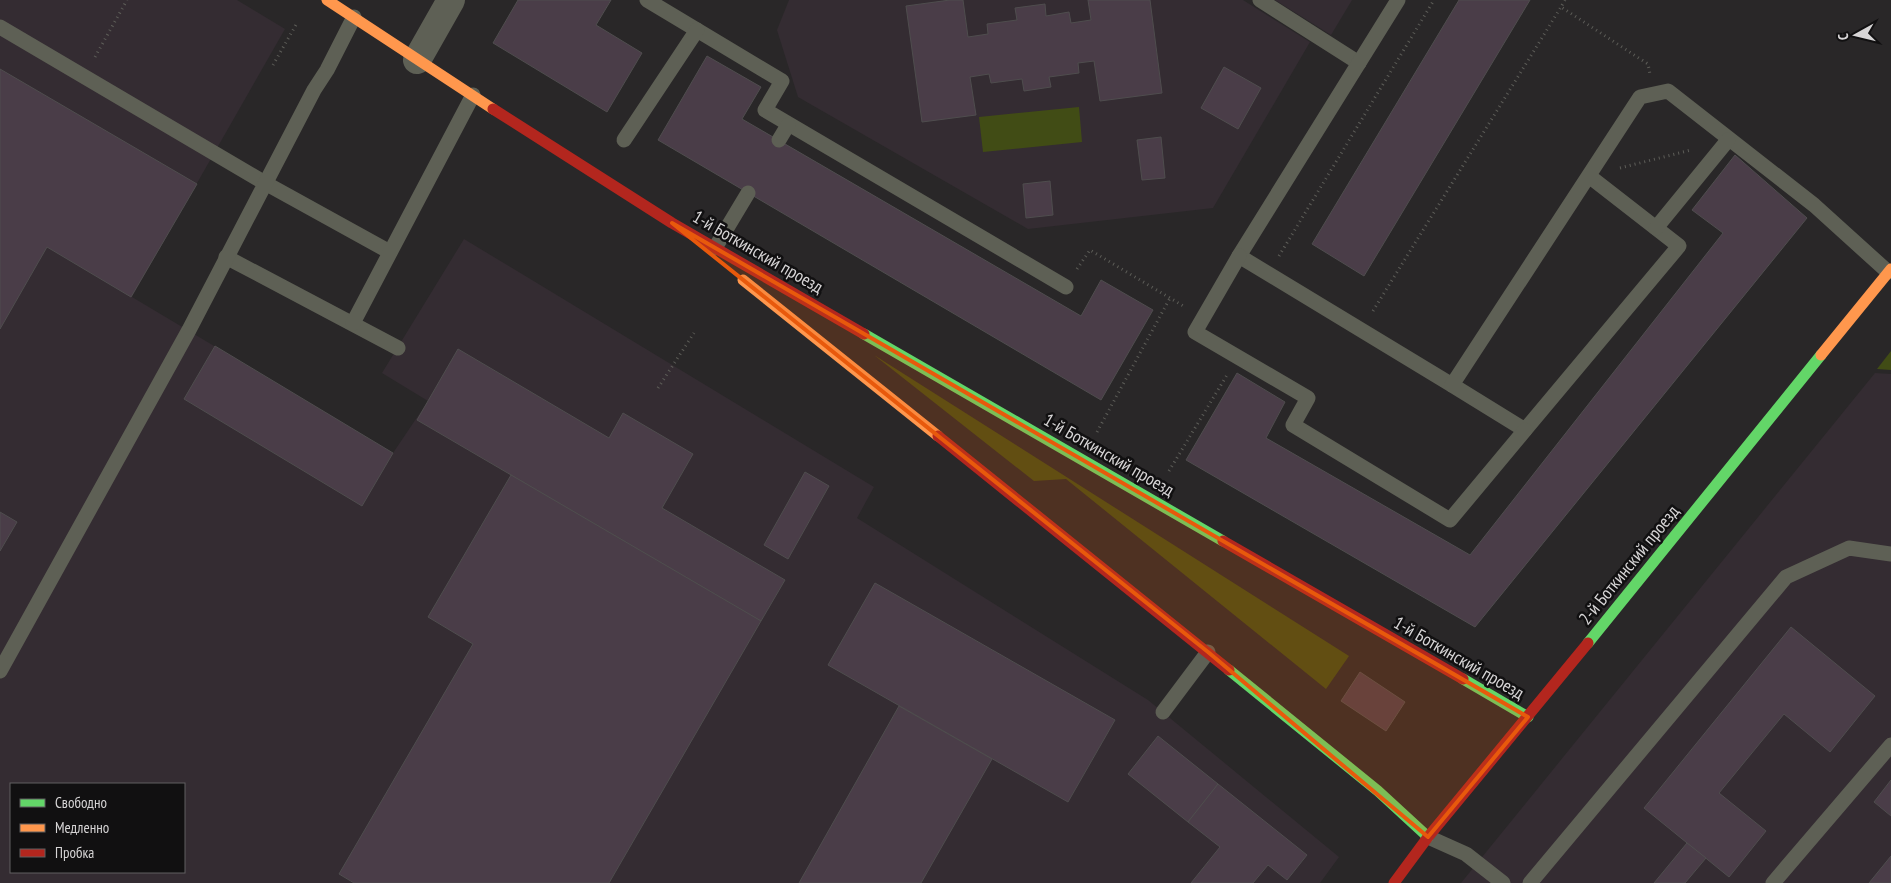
<svg xmlns="http://www.w3.org/2000/svg" width="1891" height="883" font-family="'PT Sans Narrow',sans-serif">
  <style>
    .built { fill: #342c32; fill-rule: evenodd }
    .green { fill: #414c15 }
    .building { fill: #4a3d48; stroke: #4f4d4e }
    .lines { fill: none; stroke-linecap: round; stroke-linejoin: round }
    .path { stroke: #5d5d58; stroke-width: 3; stroke-dasharray: 1 4; stroke-linecap: butt }
    .lane { stroke: #5e6055; stroke-width: 15 }
    .street { stroke: #5e6055; stroke-width: 28 }
    .fast { stroke: #63d668; stroke-width: 11 }
    .slow { stroke: #ff974d; stroke-width: 11 }
    .jam { stroke: #b3261e; stroke-width: 11 }
    .marked { fill: #e8590c; fill-opacity: 0.2; stroke: #e8590c; stroke-width: 4; stroke-linejoin: round }
    .labels { text-anchor: middle; stroke-width: 5; stroke-linejoin: round; paint-order: stroke }
    .street-label { font-size: 18px; fill: #d7d5d6; stroke: #111011 }
  </style>
  <rect width="100%" height="100%" fill="#292728"/>
  <g class="built">
    <path d="M0 0H237L285 29 132 297 393 453 428 401 382 373 464 239 874 487 857 518 1148 700 1339 857 1320 883H0ZM11 784H184V872H11Z"/>
    <polygon points="789,0 1243,0 1310,42 1213,208 1028,229 798,97 777,30"/>
    <polygon points="1275,0 1352,0 1331,35"/>
    <polygon points="1875,373 1891,374 1891,883 1461,883"/>
  </g>
  <g class="green">
    <polygon points="1079,107 1082,142 983,152 979,117"/>
    <polygon points="1891,351 1891,370 1877,369"/>
    <polygon points="874,355 1349,656 1326,689 1066,479 1034,481"/>
  </g>
  <g class="building">
    <polygon points="518,0 611,0 596,25 642,53 607,112 493,43"/>
    <polygon points="950,0 963,0 968,37 988,34 987,24 1017,20 1015,8 1045,4 1046,16 1069,12 1071,23 1091,20 1088,0 1150,0 1162,93 1100,101 1094,61 1078,63 1079,73 1049,77 1051,87 1024,91 1022,79 991,83 989,74 970,77 976,115 922,122 906,6"/>
    <polygon points="1459,0 1530,0 1364,276 1312,244"/>
    <polygon points="707,56 761,87 742,119 1081,316 1101,280 1153,310 1101,400 658,140"/>
    <polygon points="1224,67 1261,88 1238,129 1201,108"/>
    <polygon points="0,69 197,184 131,297 47,247 0,329"/>
    <polygon points="1161,137 1165,178 1142,180 1137,140"/>
    <polygon points="1735,155 1807,218 1475,627 1186,460 1237,373 1285,402 1266,438 1470,555 1723,233 1692,210"/>
    <polygon points="1050,181 1053,215 1026,218 1023,184"/>
    <polygon points="215,346 393,453 362,506 184,399"/>
    <polygon points="458,349 609,438 623,413 693,454 662,508 785,580 761,621 417,420"/>
    <polygon points="805,472 829,486 788,559 764,545"/>
    <polygon points="511,475 761,621 609,883 354,883 339,874 473,644 428,617"/>
    <polygon points="0,512 17,522 0,551"/>
    <polygon points="875,583 1115,720 1068,802 828,665"/>
    <polygon points="1791,627 1875,696 1830,752 1784,714 1719,793 1766,831 1729,877 1644,808"/>
    <polygon points="1360,672 1405,702 1386,731 1341,701"/>
    <polygon points="899,706 992,759 921,883 799,883"/>
    <polygon points="1158,736 1218,784 1188,822 1128,774"/>
    <polygon points="1891,780 1891,816 1874,802"/>
    <polygon points="1218,784 1307,855 1287,880 1268,865 1253,883 1191,883 1220,847 1188,822"/>
    <polygon points="1687,843 1706,858 1685,883 1654,883"/>
    <polygon points="1891,856 1891,883 1869,883"/>
  </g>
  <g class="lines">
    <g class="path">
      <polyline points="1565,0 1561,7 1648,64 1650,74"/>
      <polyline points="95,57 127,0"/>
      <polyline points="273,65 297,23"/>
      <polyline points="1620,168 1691,150"/>
      <polyline points="1279,256 1434,0"/>
      <polyline points="1077,269 1090,250 1185,307"/>
      <polyline points="1373,311 1561,7"/>
      <polyline points="658,388 694,333"/>
      <polyline points="1097,432 1170,298"/>
      <polyline points="1169,471 1227,375"/>
    </g>
    <g class="lane">
      <polyline points="647,0 782,81 765,110 1066,287"/>
      <polyline points="1260,0 1359,63"/>
      <polyline points="1398,0 1239,256 1452,385"/>
      <polyline points="0,27 265,183 390,252"/>
      <polyline points="624,140 697,30"/>
      <polyline points="779,140 788,125"/>
      <polyline points="1589,176 1679,246 1525,430 1452,385 1640,97 1668,91 1814,205 1888,272"/>
      <polyline points="1656,228 1728,140"/>
      <polyline points="715,248 748,193"/>
      <polyline points="1239,256 1195,332 1308,398 1293,425 1450,520 1525,430"/>
      <polyline points="226,257 398,348"/>
      <polyline points="353,323 473,95"/>
      <polyline points="0,671 189,330 314,90 327,70 354,17"/>
      <polyline points="1163,712 1208,652"/>
      <polyline points="1428,837 1466,854 1503,883"/>
      <polyline points="1530,883 1786,577 1849,548 1891,554"/>
      <polyline points="1773,883 1891,745"/>
    </g>
    <polyline class="street" points="417,60 451,0"/>
    <g class="fast">
      <polyline points="864,334 1223,541"/>
      <polyline points="1588,643 1821,355"/>
      <polyline points="1229,670 1378,791 1428,837"/>
      <polyline points="1463,679 1528,717"/>
    </g>
    <g class="slow">
      <polyline points="327,0 493,109"/>
      <polyline points="743,280 938,436"/>
      <polyline points="1821,355 1891,269"/>
    </g>
    <g class="jam">
      <polyline points="493,109 672,223 864,334"/>
      <polyline points="938,436 1229,670"/>
      <polyline points="1223,541 1463,679"/>
      <polyline points="1394,883 1428,837 1588,643"/>
    </g>
  </g>
  <path class="marked" d="M672 223 1528 717 1428 837 1208 652Z"/>
  <g class="labels">
    <g class="street-label">
      <text transform="translate(758 252) rotate(30)" y="6">1-й Боткинский проезд</text>
      <text transform="translate(1109 455) rotate(30)" y="6">1-й Боткинский проезд</text>
      <text transform="translate(1629 565) rotate(-51)" y="6">2-й Боткинский проезд</text>
      <text transform="translate(1459 658) rotate(30)" y="6">1-й Боткинский проезд</text>
    </g>
  </g>
  <rect x="10" y="783" width="175" height="90" fill="#111011" stroke="#605f60"/>
  <rect x="20" y="799" width="25" height="8" fill="#63d668" stroke="#605f60"/>
  <text x="55" y="808" font-size="15" fill="#d7d5d6">Свободно</text>
  <rect x="20" y="824" width="25" height="8" fill="#ff974d" stroke="#605f60"/>
  <text x="55" y="833" font-size="15" fill="#d7d5d6">Медленно</text>
  <rect x="20" y="849" width="25" height="8" fill="#b3261e" stroke="#605f60"/>
  <text x="55" y="858" font-size="15" fill="#d7d5d6">Пробка</text>
  <g transform="translate(1856 35) rotate(262)" stroke="#111011" stroke-width="4" paint-order="stroke">
  <path d="M0-4L9 19L0 12L-9 19Z" fill="#d7d5d6"/>
  <text y="-8" font-size="14" font-weight="bold" text-anchor="middle" fill="#d7d5d6">С</text>
  </g>
</svg>
